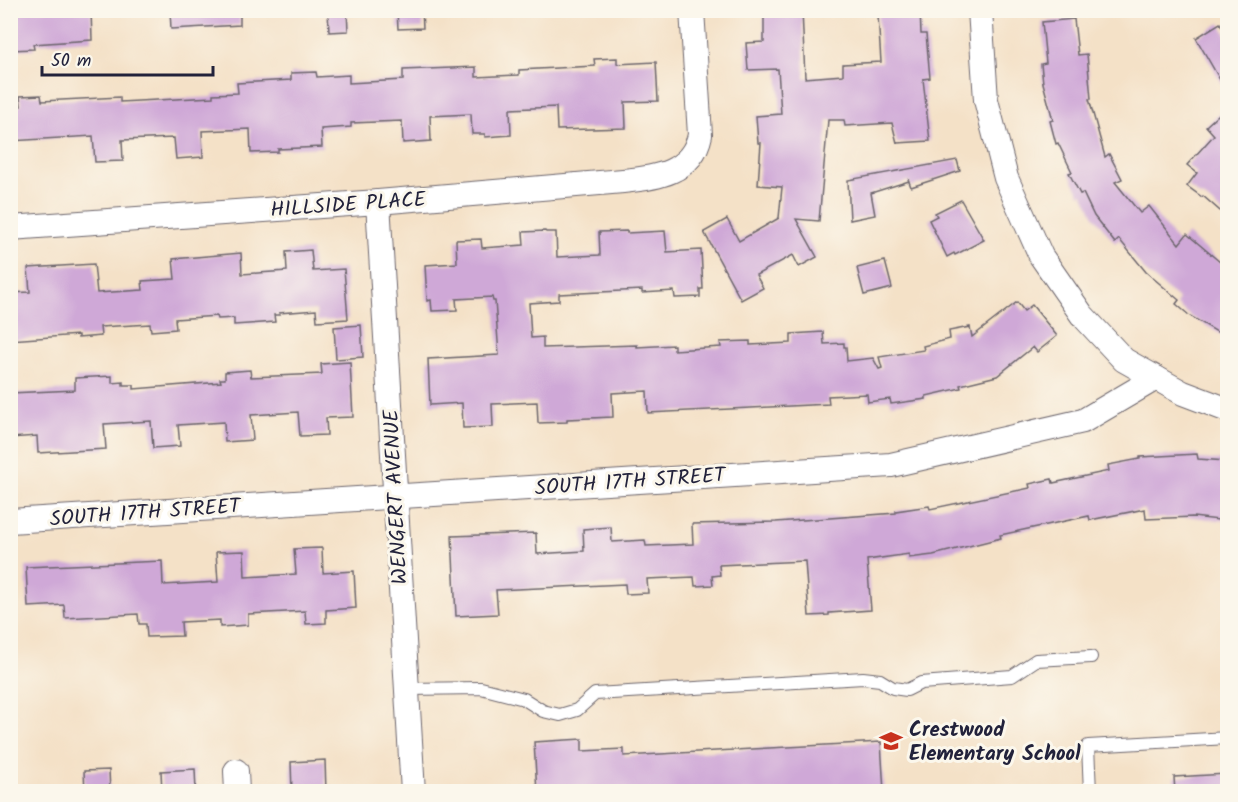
<svg xmlns="http://www.w3.org/2000/svg" width="1238" height="802" font-family="Kalam,sans-serif">
  <style>
    .building { fill: #cfa8d7 }
    .lines { fill: none; stroke-linecap: round; stroke-linejoin: round }
    .service-casing { stroke: #6c656c; stroke-width: 14 }
    .minor-casing { stroke: #6c656c; stroke-width: 26 }
    .service { stroke: #fff; stroke-width: 12 }
    .minor { stroke: #fff; stroke-width: 24 }
    .labels { text-anchor: middle; stroke-width: 6; stroke-linejoin: round; paint-order: stroke }
    .street-label { font-size: 21px; fill: #22223b; stroke: #fbf7ec }
    .poi-label { font-size: 21px; font-weight: bold; fill: #22223b; stroke: #fbf7ec; text-anchor: start }
  </style>
  <rect width="100%" height="100%" fill="#fbf7ec"/>
  <filter id="ink" filterUnits="userSpaceOnUse"><feTurbulence type="fractalNoise" baseFrequency=".0167" numOctaves="2"/><feDisplacementMap in="SourceGraphic" scale="12" xChannelSelector="R" yChannelSelector="G"/><feConvolveMatrix kernelMatrix="1 2 1 2 8 2 1 2 1" color-interpolation-filters="sRGB"/></filter>
  <filter id="wash" filterUnits="userSpaceOnUse"><feTurbulence type="fractalNoise" baseFrequency=".008" numOctaves="4" result="noise"/><feDisplacementMap in="SourceGraphic" scale="24" xChannelSelector="R" yChannelSelector="G"/><feGaussianBlur stdDeviation="1.35" result="paint"/><feColorMatrix in="noise" values="0 0 0 0 0 0 0 0 0 0 0 0 0 0 0 0 0 1.4 0 .05"/><feComposite in="paint" operator="in"/></filter>
  <g filter="url(#wash)">
    <rect width="100%" height="100%" fill="#f4e1c7"/>
    <g id="blocks">
      <g class="building">
        <polygon points="10,10 91,10 92,40 33,44 34,49 10,50"/>
        <polygon points="170,10 240,10 240,25 171,29"/>
        <polygon points="328,10 347,10 348,31 329,32"/>
        <polygon points="397,10 422,10 423,28 398,29"/>
        <polygon points="764,10 802,10 805,78 843,75 843,64 881,62 878,15 888,15 888,10 920,10 921,34 926,34 930,78 923,79 930,141 897,143 892,123 845,126 844,120 828,120 819,221 796,219 817,257 799,267 793,255 756,275 763,288 741,300 704,232 727,219 739,241 779,218 782,187 758,185 761,143 758,143 756,116 781,114 778,69 748,70 746,43 764,42"/>
        <polygon points="1074,19 1078,55 1087,54 1091,99 1089,99 1105,157 1109,154 1122,179 1115,182 1140,213 1149,206 1179,244 1187,234 1227,268 1227,338 1190,316 1176,304 1179,300 1146,272 1119,239 1115,243 1094,216 1083,193 1080,194 1069,173 1072,172 1058,143 1056,144 1050,121 1053,120 1043,83 1041,64 1046,63 1042,22"/>
        <polygon points="1220,23 1227,36 1227,92 1196,38"/>
        <polygon points="617,58 617,64 656,62 658,101 625,102 626,128 557,130 556,107 510,109 511,135 485,137 485,134 472,134 471,114 430,116 431,141 403,143 402,121 351,123 351,127 321,129 322,147 278,149 278,152 251,153 250,129 202,131 203,157 176,159 174,138 122,140 123,161 95,162 93,136 10,141 10,106 21,106 20,96 41,95 42,101 120,97 120,102 213,97 213,94 238,93 237,83 291,80 291,73 316,72 317,77 349,75 349,83 403,80 403,70 476,67 476,77 519,75 519,70 595,66 594,59"/>
        <polygon points="1227,107 1227,217 1203,196 1202,197 1187,186 1197,173 1187,165 1214,135 1206,126"/>
        <polygon points="957,160 960,171 911,187 908,179 909,181 871,193 875,215 850,220 848,180"/>
        <polygon points="961,200 984,240 955,255 954,253 947,257 929,220 937,216 935,213"/>
        <polygon points="545,231 546,232 556,232 557,257 600,255 599,232 627,231 627,233 665,231 667,252 701,250 703,289 700,289 700,297 675,298 674,291 642,293 642,290 559,294 559,301 529,303 531,338 543,337 543,348 637,345 637,347 674,345 674,350 721,347 720,342 750,341 750,345 791,343 791,334 823,332 824,344 844,343 844,347 846,347 847,361 873,358 879,369 882,368 879,357 924,350 923,346 950,339 949,331 970,327 972,337 1017,302 1024,311 1032,305 1057,336 1037,352 1033,347 997,376 960,385 961,388 926,396 926,399 891,404 890,399 868,402 867,394 828,396 829,404 648,413 647,391 612,393 613,417 567,419 567,422 538,423 537,402 492,404 493,427 463,428 462,403 430,405 428,359 499,355 495,301 493,301 492,297 456,299 457,310 432,311 431,300 427,301 425,265 457,263 456,240 481,239 482,248 524,245 523,232"/>
        <polygon points="311,250 313,271 344,269 348,319 317,321 316,310 279,313 280,315 274,315 275,322 234,325 234,318 218,319 217,316 175,319 176,329 151,331 150,324 100,327 101,336 78,338 78,335 10,340 10,293 30,292 28,268 94,264 97,293 143,290 142,281 175,279 173,259 241,253 242,274 287,271 286,252"/>
        <polygon points="885,261 892,288 864,295 857,268"/>
        <polygon points="361,325 363,357 336,359 334,327"/>
        <polygon points="350,362 353,417 326,418 327,435 300,436 298,412 251,415 253,440 225,442 224,422 178,425 180,446 153,448 151,421 104,424 106,449 38,453 37,436 10,438 10,393 75,390 75,378 112,376 112,383 123,382 123,385 134,385 134,389 221,382 220,379 225,379 225,372 250,370 251,377 322,374 321,364"/>
        <polygon points="1197,454 1198,459 1227,461 1227,521 1193,517 1146,519 1145,509 1090,520 1089,516 1000,535 1001,538 933,555 909,558 909,554 867,560 871,610 829,613 829,615 809,616 805,561 719,565 720,575 712,576 713,585 695,586 694,577 647,579 648,593 626,594 625,584 496,590 498,614 456,616 452,536 536,533 537,554 584,551 583,529 611,527 612,542 645,540 646,546 693,544 692,524 776,522 896,513 896,511 929,506 930,509 1030,488 1029,484 1052,479 1053,483 1109,471 1108,465 1140,459 1140,457"/>
        <polygon points="322,548 323,573 354,571 356,608 326,610 326,623 306,624 305,611 248,614 248,625 220,627 220,620 181,622 182,636 147,637 146,624 139,624 138,614 65,618 64,605 28,607 26,567 162,561 163,585 218,582 216,552 244,551 245,577 296,574 294,549"/>
        <polygon points="582,739 582,751 624,749 624,756 881,742 884,792 537,792 534,742"/>
        <polygon points="325,760 326,792 292,792 291,762"/>
        <polygon points="195,769 196,792 162,792 161,771"/>
        <polygon points="109,770 110,792 85,792 84,771"/>
        <polygon points="1227,774 1227,792 1175,792 1174,777"/>
      </g>
    </g>
  </g>
  <g filter="url(#ink)">
    <use href="#blocks" fill-opacity="0" stroke="#6c656c" stroke-width="1.5"/>
    <g class="lines">
      <g class="service-casing">
        <g id="service">
          <polyline points="407,689 481,688 524,699 543,711 560,715 577,710 595,694 863,678 880,680 893,688 907,690 921,683 1012,676 1036,660 1091,657"/>
          <polyline points="1090,792 1088,746 1228,738"/>
        </g>
      </g>
      <g class="minor-casing">
        <g id="minor">
          <polyline points="980,10 986,100 1006,178 1041,256 1082,315 1124,360 1156,378"/>
          <polyline points="378,202 413,792"/>
          <path d="M10 228 378 202 623 181C656 178 692 173 700 135L692 10"/>
          <polyline points="10,521 891,465 1083,421 1156,378 1183,393 1228,410"/>
          <polyline points="236,771 237,792"/>
        </g>
      </g>
      <use href="#service" class="service"/>
      <use href="#minor" class="minor"/>
    </g>
  </g>
  <defs>
    <g id="school-bare" transform="scale(1.8)"><path d="M0-5L7-2L0 1L-7-2ZM-4 1L0 2.5L4 1V4Q0 6-4 4Z" fill="#c8321e" stroke="#fbf7ec" stroke-width="2.5" paint-order="stroke"/></g>
  </defs>
  <g fill-rule="evenodd">
    <use href="#school-bare" x="891" y="741"/>
  </g>
  <g class="labels">
    <g class="street-label">
      <text transform="translate(348 204) rotate(-4)" y="7">HILLSIDE PLACE</text>
      <text transform="translate(630 481) rotate(-4)" y="7">SOUTH 17TH STREET</text>
      <text transform="translate(395 497) rotate(-93)" y="7">WENGERT AVENUE</text>
      <text transform="translate(145 512) rotate(-4)" y="7">SOUTH 17TH STREET</text>
    </g>
    <g class="poi-label">
      <text x="909" y="736">Crestwood<tspan x="909" dy="24">Elementary School</tspan></text>
    </g>
  </g>
  <rect width="1238" height="802" fill="none" stroke="#fbf7ec" stroke-width="36"/>
  <path d="M42 66v9h171v-9" fill="none" stroke="#22223b" stroke-width="3"/>
  <text x="51" y="66" font-size="18" fill="#22223b" stroke="#fbf7ec" stroke-width="4.5" paint-order="stroke">50 m</text>
</svg>
